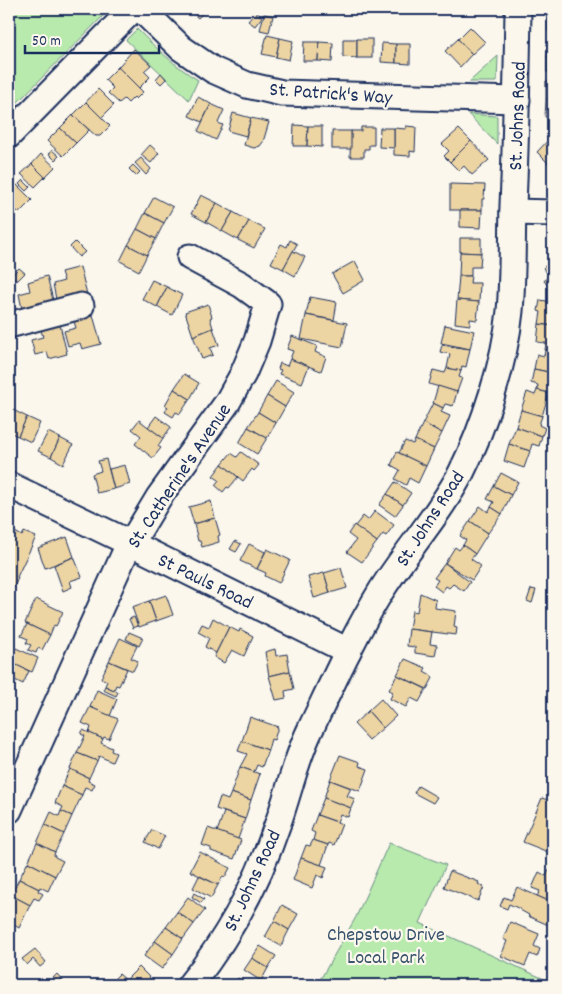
<svg xmlns="http://www.w3.org/2000/svg" width="562" height="994" font-family="Dekko,sans-serif">
  <style>
    .green { fill: #b7eaac; stroke: #698c85 }
    .building { fill: #edd4a3; stroke: #1b2f5e }
    .lines { fill: none; stroke-linecap: round; stroke-linejoin: round }
    .minor-casing { stroke: #1b2f5e; stroke-width: 29 }
    .minor { stroke: #fbf7ec; stroke-width: 25 }
    .labels { text-anchor: middle; stroke-width: 4.5; stroke-linejoin: round; paint-order: stroke }
    .street-label { font-size: 20px; fill: #1b2f5e; stroke: #fbf7ec }
    .park-label { font-size: 20px; fill: #3a546e; stroke: #fbf7ec }
  </style>
  <rect width="100%" height="100%" fill="#fbf7ec"/>
  <filter id="ink" filterUnits="userSpaceOnUse"><feTurbulence type="fractalNoise" baseFrequency=".02" numOctaves="2"/><feDisplacementMap in="SourceGraphic" scale="10" xChannelSelector="R" yChannelSelector="G"/><feConvolveMatrix kernelMatrix="1 2 1 2 8 2 1 2 1" color-interpolation-filters="sRGB"/></filter>
  <g filter="url(#ink)">
    <g class="green">
      <polygon points="9,9 110,9 9,111"/>
      <path d="M137 29C156 48 175 66 198 80L189 100 126 40Z"/>
      <polygon points="498,56 497,82 469,82"/>
      <polygon points="468,114 497,116 497,144"/>
      <polygon points="389,843 446,865 420,923 553,983 553,985 317,985 356,917"/>
    </g>
    <g class="building">
      <polygon points="188,9 207,9 198,18"/>
      <polygon points="256,12 262,17 255,26 248,21"/>
      <polygon points="264,14 273,16 269,32 260,30"/>
      <rect x="548" y="16" width="5" height="15"/>
      <polygon points="470,27 485,42 472,54 458,39"/>
      <polygon points="267,35 280,38 276,57 262,54"/>
      <polygon points="280,38 293,41 289,60 276,57"/>
      <polygon points="343,39 357,39 357,58 343,57"/>
      <rect x="357" y="39" width="15" height="19"/>
      <polygon points="458,39 472,54 460,67 445,51"/>
      <polygon points="304,42 319,42 318,61 303,61"/>
      <polygon points="319,42 333,43 332,62 318,61"/>
      <polygon points="548,42 553,42 553,57 547,57"/>
      <polygon points="382,43 396,44 396,63 381,62"/>
      <polygon points="396,44 410,44 410,64 396,63"/>
      <polygon points="134,49 151,65 144,71 150,77 139,88 118,67"/>
      <rect x="547" y="57" width="6" height="15"/>
      <polygon points="118,67 143,92 136,99 134,97 128,103 124,99 119,103 108,93 113,88 105,80"/>
      <polygon points="161,73 166,79 161,84 156,79"/>
      <polygon points="546,81 553,82 553,99 546,99"/>
      <polygon points="98,89 114,105 101,118 86,102"/>
      <polygon points="198,97 211,104 202,122 189,116"/>
      <polygon points="546,99 553,99 553,117 545,117"/>
      <polygon points="86,102 110,126 100,136 96,136 73,115"/>
      <polygon points="211,104 224,110 218,123 223,125 216,140 198,131"/>
      <polygon points="233,113 251,118 246,136 228,131"/>
      <polygon points="73,115 89,130 76,143 60,128"/>
      <polygon points="251,118 269,122 263,142 260,146 254,148 244,145"/>
      <polygon points="294,125 308,126 307,146 293,146"/>
      <polygon points="308,126 322,126 322,147 307,146"/>
      <polygon points="406,126 416,127 415,152 410,151 410,156 394,155 394,128 406,129"/>
      <polygon points="361,127 374,127 374,145 369,145 369,149 364,149 364,157 350,157 351,131 361,131"/>
      <polygon points="60,128 76,143 63,156 47,141"/>
      <polygon points="380,128 394,128 394,148 379,147"/>
      <polygon points="459,129 471,141 450,162 444,156 449,151 442,144"/>
      <rect x="332" y="131" width="19" height="18"/>
      <polygon points="552,136 553,137 553,168 537,152"/>
      <polygon points="471,141 489,160 472,175 464,166 459,171 450,162"/>
      <polygon points="150,145 159,153 151,163 141,155"/>
      <polygon points="52,150 59,156 55,160 49,154"/>
      <polygon points="41,154 55,167 45,177 32,164"/>
      <polygon points="141,158 151,169 146,175 135,163"/>
      <polygon points="32,164 45,177 35,187 21,174"/>
      <polygon points="133,165 140,172 136,176 129,169"/>
      <polygon points="10,178 32,200 19,213 9,203"/>
      <polygon points="23,180 30,187 26,191 19,184"/>
      <polygon points="450,184 485,185 484,199 482,199 482,210 450,210"/>
      <polygon points="201,195 217,203 206,222 191,214"/>
      <polygon points="154,197 173,207 164,223 145,213"/>
      <polygon points="217,203 233,212 222,231 206,222"/>
      <polygon points="460,210 482,210 481,228 460,227"/>
      <polygon points="233,212 249,221 238,240 222,231"/>
      <polygon points="145,213 164,223 156,239 137,229"/>
      <polygon points="249,221 265,229 254,248 238,240"/>
      <polygon points="137,229 156,239 147,255 128,245"/>
      <polygon points="460,238 481,238 481,253 460,252"/>
      <polygon points="290,240 297,244 283,269 271,263 281,244 287,247"/>
      <polygon points="75,242 85,252 79,257 70,247"/>
      <polygon points="128,245 147,255 139,271 120,261"/>
      <polygon points="293,251 305,257 295,276 283,269"/>
      <polygon points="460,252 481,253 480,267 471,267 471,276 459,276"/>
      <polygon points="553,259 553,285 550,288 544,281 549,275 543,268"/>
      <polygon points="355,261 365,280 343,293 332,274"/>
      <polygon points="80,267 87,294 68,299 67,296 56,299 53,284 64,281 61,272"/>
      <polygon points="19,268 25,273 17,281 12,275"/>
      <polygon points="47,276 54,304 22,309 19,294 30,291 28,282"/>
      <polygon points="459,276 471,276 470,283 480,283 479,302 457,300"/>
      <polygon points="152,280 167,287 157,307 142,299"/>
      <polygon points="167,287 182,295 172,315 157,307"/>
      <polygon points="310,297 337,302 334,320 306,315"/>
      <polygon points="457,300 479,302 477,320 470,319 470,325 455,323"/>
      <polygon points="540,300 553,302 553,326 539,324 541,312 538,311"/>
      <polygon points="208,304 212,317 210,318 213,328 193,336 185,312"/>
      <polygon points="93,315 101,344 82,349 80,343 68,346 64,331 76,328 73,318"/>
      <polygon points="306,315 347,323 342,347 301,339"/>
      <polygon points="539,324 553,326 553,351 545,350 546,343 537,342"/>
      <polygon points="50,325 51,327 60,325 67,354 49,359 47,352 35,355 31,340 43,337 40,327"/>
      <polygon points="445,325 474,331 470,349 441,343"/>
      <polygon points="213,328 219,345 210,348 213,355 202,359 193,336"/>
      <polygon points="292,336 317,346 315,352 326,357 321,371 290,359 293,351 287,349"/>
      <polygon points="442,345 470,349 466,367 462,366 461,371 447,368 450,354 440,352"/>
      <polygon points="545,350 553,351 553,373 534,369 537,354 544,356"/>
      <polygon points="290,359 309,366 302,383 279,374 281,370 278,369 280,363 287,366"/>
      <polygon points="447,368 461,371 459,377 462,378 457,392 429,384 433,370 445,373"/>
      <polygon points="534,369 553,373 549,393 537,390 538,385 531,383"/>
      <polygon points="184,374 199,383 190,399 174,389"/>
      <polygon points="276,381 294,392 285,407 267,396"/>
      <polygon points="438,386 457,392 453,406 445,404 443,408 433,403"/>
      <polygon points="174,389 190,399 180,414 176,412 173,417 165,412 168,407 165,405"/>
      <polygon points="537,390 549,393 542,416 521,410 527,392 535,395"/>
      <polygon points="267,396 285,407 276,423 258,412"/>
      <polygon points="433,403 443,408 441,412 450,416 442,433 423,423"/>
      <polygon points="521,410 542,416 539,425 545,428 542,436 516,427"/>
      <polygon points="15,411 27,417 18,436 9,432 9,423"/>
      <polygon points="258,412 276,423 267,438 248,427"/>
      <polygon points="156,416 171,427 163,438 148,427"/>
      <polygon points="27,417 40,423 31,442 18,436"/>
      <polygon points="139,420 163,438 158,446 161,448 153,458 135,444 141,436 132,429"/>
      <polygon points="423,423 442,433 434,449 415,440"/>
      <polygon points="248,427 267,438 257,454 239,443"/>
      <polygon points="516,427 542,436 539,446 532,444 530,451 509,444"/>
      <polygon points="48,432 60,438 51,457 38,451"/>
      <polygon points="60,438 73,445 63,464 51,457"/>
      <polygon points="415,440 434,449 426,466 399,453 405,441 413,444"/>
      <polygon points="509,444 530,451 524,468 504,461"/>
      <polygon points="241,452 259,465 254,471 252,469 243,481 222,464 231,453 237,457"/>
      <polygon points="397,452 426,466 418,483 409,478 406,485 395,479 400,470 391,465"/>
      <polygon points="106,459 114,489 97,493 92,474 101,471 98,461"/>
      <polygon points="222,464 238,477 229,488 227,487 223,492 215,485 219,480 213,476"/>
      <polygon points="125,465 130,484 114,489 109,469"/>
      <polygon points="501,473 518,482 511,495 494,486"/>
      <polygon points="395,482 411,493 403,505 387,494"/>
      <polygon points="494,486 511,495 502,514 491,507 494,502 487,499"/>
      <polygon points="387,494 403,505 395,516 379,505"/>
      <polygon points="211,501 215,518 194,524 189,507"/>
      <polygon points="480,506 488,512 491,507 502,514 488,533 470,521"/>
      <polygon points="375,511 394,525 386,536 383,534 377,542 355,526 363,516 368,520"/>
      <polygon points="215,518 220,535 218,536 219,542 202,547 200,541 198,541 194,524"/>
      <polygon points="470,521 488,533 475,554 463,545 466,540 460,536"/>
      <polygon points="354,525 377,542 362,562 347,552 356,540 348,534"/>
      <polygon points="9,529 15,532 9,544"/>
      <polygon points="15,532 22,536 24,532 36,537 17,577 18,578 13,589 9,591 9,544"/>
      <polygon points="67,537 74,557 45,568 38,548"/>
      <polygon points="235,541 241,544 236,552 230,549"/>
      <polygon points="249,544 265,552 257,569 240,561"/>
      <polygon points="463,545 475,554 471,559 481,566 472,580 445,563 455,547 459,550"/>
      <polygon points="267,549 290,560 279,583 265,576 266,573 257,569"/>
      <polygon points="74,557 82,577 70,581 72,587 63,591 54,565"/>
      <polygon points="445,563 470,582 464,591 453,584 449,588 446,586 442,592 434,586 438,580 434,578"/>
      <polygon points="341,568 347,588 330,593 324,573"/>
      <polygon points="324,573 330,593 314,598 308,577"/>
      <polygon points="531,589 536,590 532,603 527,601"/>
      <polygon points="420,593 436,600 435,608 456,611 454,627 457,628 456,635 409,629 412,611 417,612"/>
      <polygon points="166,595 173,615 156,621 149,601"/>
      <polygon points="36,599 63,612 56,626 54,625 50,635 25,623"/>
      <polygon points="149,601 156,621 139,627 132,607"/>
      <polygon points="134,617 138,626 133,628 129,619"/>
      <polygon points="213,618 229,627 216,653 205,647 209,638 198,632 202,624 209,627"/>
      <polygon points="27,624 50,635 42,650 38,648 36,653 28,650 31,645 26,643 28,639 21,636"/>
      <polygon points="229,627 239,632 240,629 253,636 244,656 232,650 224,663 214,657"/>
      <polygon points="409,629 432,632 430,644 437,645 435,656 415,653 415,647 407,646"/>
      <polygon points="129,632 143,638 139,646 126,639"/>
      <polygon points="120,638 137,646 131,658 138,661 133,671 109,661"/>
      <polygon points="9,645 38,658 32,672 9,662"/>
      <polygon points="275,649 276,656 287,654 290,671 269,676 265,652"/>
      <polygon points="405,659 426,668 424,671 431,675 433,678 427,689 397,675"/>
      <polygon points="109,661 127,669 119,686 116,685 114,690 105,686 107,681 101,678"/>
      <polygon points="10,662 29,671 23,684 9,677"/>
      <polygon points="290,671 294,689 285,691 286,698 276,700 269,676"/>
      <polygon points="397,675 426,689 419,702 411,698 406,707 390,699 393,692 389,690"/>
      <polygon points="105,686 118,692 116,696 103,690"/>
      <polygon points="9,687 14,690 9,703"/>
      <polygon points="97,690 117,699 110,716 90,707"/>
      <polygon points="381,699 396,716 383,728 368,711"/>
      <polygon points="90,707 118,719 109,739 104,737 103,739 89,733 91,727 82,723"/>
      <polygon points="368,711 383,728 369,740 354,724"/>
      <polygon points="250,717 278,727 274,740 271,739 268,750 242,741"/>
      <polygon points="83,730 103,739 101,743 112,748 111,751 116,753 112,762 99,756 97,761 77,753 85,736 81,734"/>
      <polygon points="242,741 268,750 262,767 257,765 254,772 240,767 247,754 238,751"/>
      <polygon points="77,753 97,761 89,778 70,769"/>
      <polygon points="340,755 360,762 359,766 368,769 360,791 330,780"/>
      <polygon points="240,767 260,774 251,800 231,793"/>
      <polygon points="70,769 89,778 88,781 95,784 92,790 85,787 82,795 62,786"/>
      <polygon points="330,780 351,788 347,796 355,799 351,808 324,798"/>
      <polygon points="62,786 82,795 72,816 61,811 63,807 55,803"/>
      <polygon points="418,786 437,797 433,803 414,793"/>
      <polygon points="231,793 251,800 245,819 216,809 220,797 228,800"/>
      <polygon points="324,798 351,808 348,817 340,814 337,822 317,815"/>
      <polygon points="542,798 553,802 553,854 523,842"/>
      <polygon points="61,811 72,816 64,834 45,825 51,812 59,816"/>
      <polygon points="224,812 245,819 238,839 217,832"/>
      <polygon points="317,815 342,824 334,845 329,843 328,845 313,840 315,833 311,831"/>
      <polygon points="45,825 64,834 55,852 37,843"/>
      <polygon points="208,828 241,840 234,859 211,851 211,848 202,845"/>
      <polygon points="152,830 165,836 158,849 145,842"/>
      <polygon points="313,840 328,845 321,865 301,858 306,845 310,846"/>
      <polygon points="37,843 55,852 54,855 55,857 63,861 55,876 28,862"/>
      <polygon points="200,852 230,868 225,877 223,876 218,885 190,871"/>
      <polygon points="301,858 327,867 323,878 317,875 312,888 293,880"/>
      <polygon points="28,862 55,876 48,891 40,887 39,889 19,879"/>
      <polygon points="549,870 553,872 553,903 537,896 540,891 532,888 539,872 546,876"/>
      <polygon points="450,871 479,882 478,884 484,887 478,901 444,887"/>
      <polygon points="199,876 218,885 211,898 193,888"/>
      <polygon points="19,879 39,889 38,891 43,894 39,900 34,898 30,905 11,895"/>
      <polygon points="517,887 553,903 553,927 528,916 529,915 520,910 520,909 509,904 507,909 500,906 504,897 511,900"/>
      <polygon points="194,893 204,899 201,903 192,897"/>
      <polygon points="11,895 30,905 19,928 9,922 9,899"/>
      <polygon points="188,897 205,910 194,924 177,912"/>
      <polygon points="282,905 298,914 289,930 274,921"/>
      <polygon points="177,912 194,924 183,939 166,927"/>
      <polygon points="274,921 289,930 281,946 265,937"/>
      <polygon points="510,922 539,934 534,946 540,949 537,957 530,954 525,966 501,956 507,941 503,939"/>
      <polygon points="166,927 183,939 173,954 155,941"/>
      <polygon points="155,941 173,954 162,969 144,956"/>
      <polygon points="260,946 276,956 268,968 252,958"/>
      <polygon points="35,949 46,962 40,967 33,959 27,965 22,959"/>
      <polygon points="252,958 268,968 261,981 244,970"/>
      <polygon points="139,967 152,980 147,985 131,985 126,980"/>
      <polygon points="57,974 65,983 63,985 52,985 52,979"/>
      <polygon points="119,974 126,980 131,985 108,985"/>
      <polygon points="238,978 248,985 232,985"/>
    </g>
    <g class="lines">
      <g class="minor-casing">
        <g id="minor">
          <polyline points="141,9 181,48 213,70 247,85 282,93 517,100"/>
          <polyline points="9,135 133,9"/>
          <polyline points="513,212 553,213"/>
          <polyline points="9,325 81,306"/>
          <polyline points="9,485 142,549 348,651"/>
          <polyline points="9,810 124,555 159,497 227,403 243,374 257,341 268,304 242,285 190,257"/>
          <path d="M190 985C229 937 258 882 278 823 289 792 296 758 311 728 333 682 354 635 381 591 406 551 439 515 461 473 484 427 505 362 510 311 513 276 512 240 513 205 516 139 517 74 518 9"/>
        </g>
      </g>
      <use href="#minor" class="minor"/>
    </g>
  </g>
  <g class="labels">
    <g class="street-label">
      <text transform="translate(331 92) rotate(4)" y="7">St. Patrick's Way</text>
      <text transform="translate(516 116) rotate(-88)" y="7">St. Johns Road</text>
      <text transform="translate(178 475) rotate(-56)" y="7">St. Catherine's Avenue</text>
      <text transform="translate(429 518) rotate(-57)" y="7">St. Johns Road</text>
      <text transform="translate(206 580) rotate(26)" y="7">St Pauls Road</text>
      <text transform="translate(251 880) rotate(-65)" y="7">St. Johns Road</text>
    </g>
    <g class="park-label">
      <text x="386" y="940">Chepstow Drive<tspan x="386" dy="23">Local Park</tspan></text>
    </g>
  </g>
  <rect width="562" height="994" fill="none" stroke="#fbf7ec" stroke-width="30"/>
  <rect x="15" y="15" width="532" height="964" fill="none" stroke="#1b2f5e" stroke-width="2" filter="url(#ink)"/>
  <path d="M25 45v8h134v-8" fill="none" stroke="#1b2f5e" stroke-width="2.5"/>
  <text x="32" y="45" font-size="15" fill="#1b2f5e" stroke="#fbf7ec" stroke-width="4" paint-order="stroke">50 m</text>
</svg>
